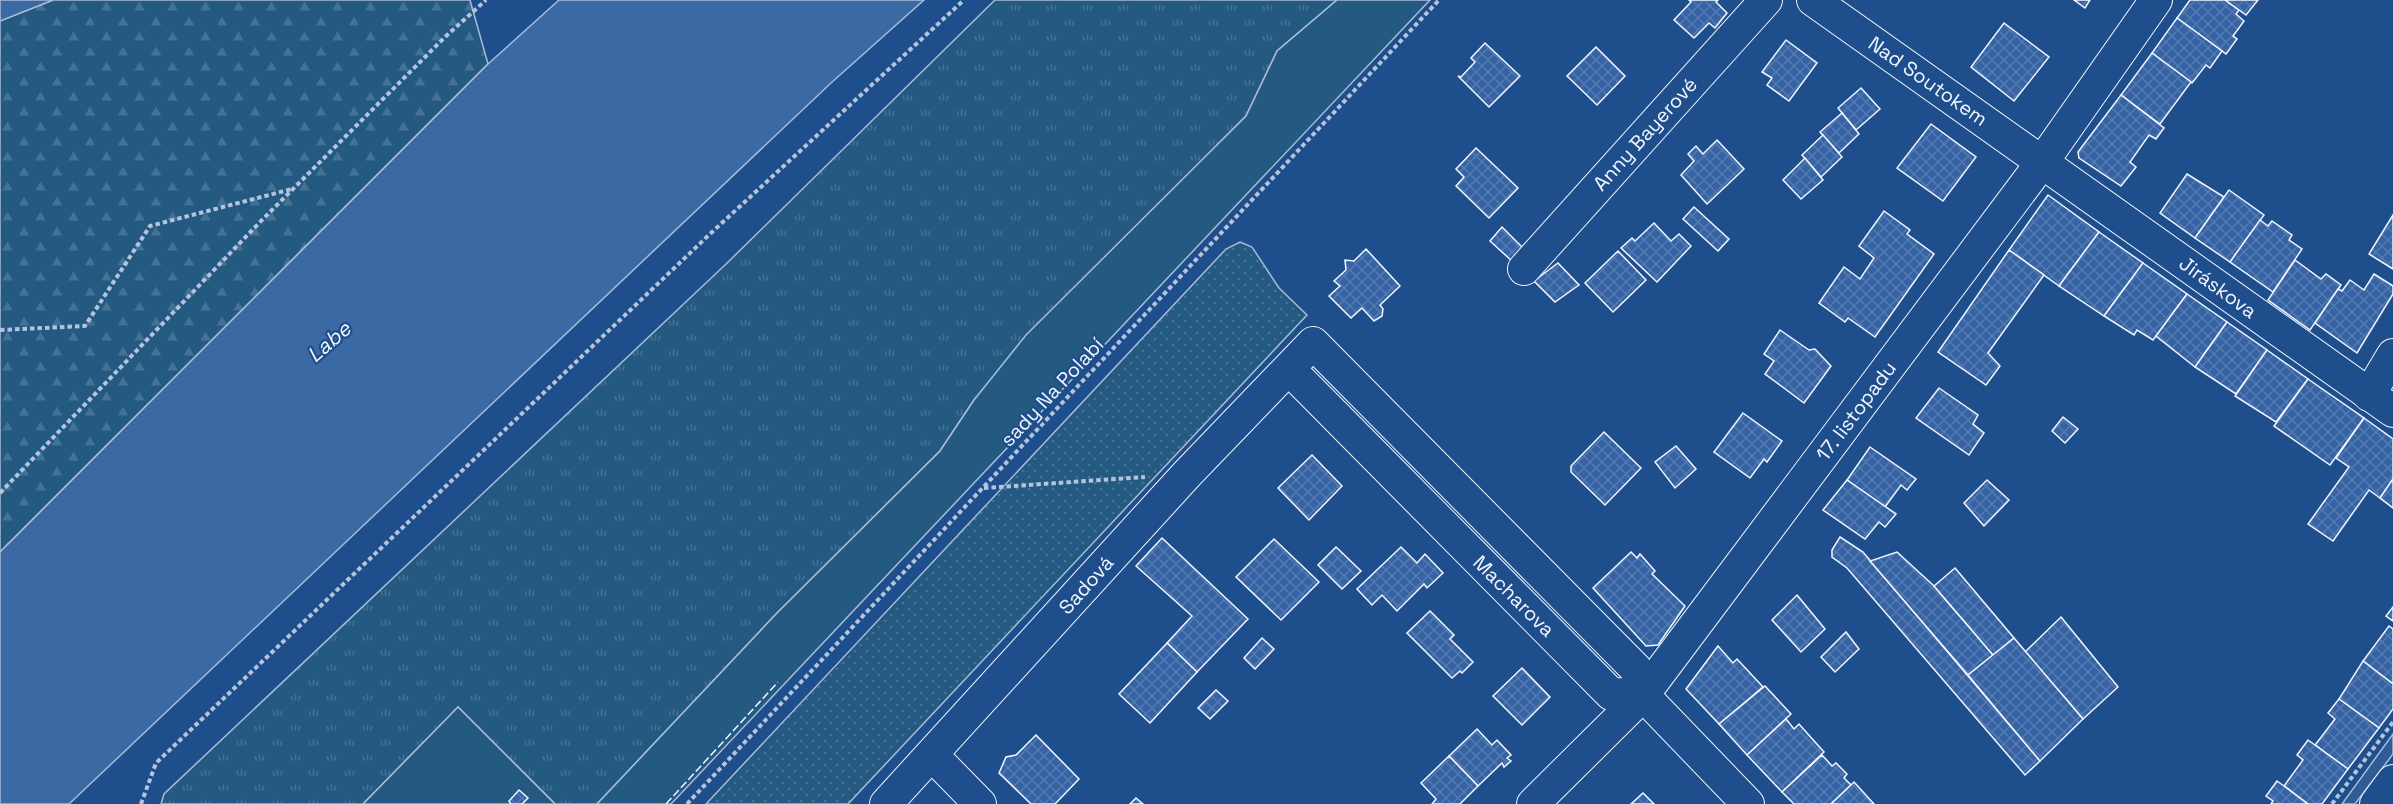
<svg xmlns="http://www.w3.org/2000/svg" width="2393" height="804" font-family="'Space Grotesk',sans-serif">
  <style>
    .grass { fill: url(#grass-tufts); stroke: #a8bbd7; stroke-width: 1.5 }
    .forest { fill: url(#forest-firs); stroke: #a8bbd7; stroke-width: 1.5 }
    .park { fill: url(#park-dots); stroke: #a8bbd7; stroke-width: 1.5 }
    .garden { fill: #245a82; stroke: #a8bbd7; stroke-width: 1.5 }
    .parking { fill: #305b95; stroke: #a8bbd7; stroke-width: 1.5 }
    .water { fill: #3b69a3; stroke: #a8bbd7; stroke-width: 1.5 }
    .building { fill: url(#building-cross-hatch); stroke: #f2f6ff; stroke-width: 1.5 }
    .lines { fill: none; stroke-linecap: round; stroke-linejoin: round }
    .minor-casing { stroke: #f2f6ff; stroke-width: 34 }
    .path { stroke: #b3c4dc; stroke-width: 4; stroke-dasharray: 4.5 3; stroke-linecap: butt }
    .minor { stroke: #1f4e8c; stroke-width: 32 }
    .fence { stroke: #f2f6ff; stroke-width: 1.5; stroke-dasharray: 8 3; stroke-linecap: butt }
    .labels { text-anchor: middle; stroke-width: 4.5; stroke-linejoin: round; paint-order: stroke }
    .street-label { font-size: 20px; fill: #f2f6ff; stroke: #1f4e8c }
    .water-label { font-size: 21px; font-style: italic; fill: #f2f6ff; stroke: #1f4e8c }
  </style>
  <defs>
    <pattern id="grass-tufts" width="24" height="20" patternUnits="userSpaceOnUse" patternTransform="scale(1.5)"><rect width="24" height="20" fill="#245a82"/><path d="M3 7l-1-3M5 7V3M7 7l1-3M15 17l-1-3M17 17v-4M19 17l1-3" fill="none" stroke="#447295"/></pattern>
    <pattern id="forest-firs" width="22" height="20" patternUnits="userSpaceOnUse" patternTransform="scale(1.5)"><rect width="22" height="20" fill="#245a82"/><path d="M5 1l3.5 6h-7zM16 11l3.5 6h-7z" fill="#447295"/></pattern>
    <pattern id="park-dots" width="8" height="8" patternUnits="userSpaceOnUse" patternTransform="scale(1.5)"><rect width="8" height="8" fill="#245a82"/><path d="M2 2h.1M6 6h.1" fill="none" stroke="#447295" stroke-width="1.8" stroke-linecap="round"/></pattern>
    <pattern id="building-cross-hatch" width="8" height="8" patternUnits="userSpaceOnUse" patternTransform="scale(1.5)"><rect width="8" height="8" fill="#3563a3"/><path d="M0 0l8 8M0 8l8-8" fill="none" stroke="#537ab1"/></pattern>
  </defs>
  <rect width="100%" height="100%" fill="#1f4e8c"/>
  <polygon class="grass" points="995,0 1337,0 1277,51 1246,116 1123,241 974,400 940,451 777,613 597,804 555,804 458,707 363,804 161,804 164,794 725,265"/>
  <polygon class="forest" points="53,0 470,0 488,64 0,552 0,21"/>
  <polygon class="park" points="1240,242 1252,247 1279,288 1307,315 848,804 706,804 1226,249"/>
  <g class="garden">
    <polygon points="1337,0 1430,0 671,804 597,804 777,613 940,451 974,400 1026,335 1246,116 1277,51"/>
    <polygon points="458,707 555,804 363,804"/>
  </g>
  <polygon class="parking" points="2393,734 2393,754 2355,804 2342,804"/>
  <g class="water">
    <polygon points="0,0 53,0 0,21"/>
    <polygon points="559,0 924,0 831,83 69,804 0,804 0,552 488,64"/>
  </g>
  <g class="building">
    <polygon points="1689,0 1718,0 1716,2 1727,13 1715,28 1709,23 1694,38 1674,20 1691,2"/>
    <polygon points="2074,0 2090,0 2085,8"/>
    <polygon points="2190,0 2225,0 2239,10 2236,14 2244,21 2233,36 2237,39 2226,54 2177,18"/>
    <polygon points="2225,0 2258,0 2246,15"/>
    <polygon points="2177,18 2222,51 2210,68 2206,65 2192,83 2152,53"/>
    <polygon points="2004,23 2049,57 2014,101 1971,67"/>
    <polygon points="1786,40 1817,63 1789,101 1767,85 1772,78 1762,72"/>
    <polygon points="1485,43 1520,76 1489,107 1458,76 1461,77 1475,62 1471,58"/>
    <polygon points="1596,47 1625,76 1597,105 1567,76"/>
    <polygon points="2152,53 2191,82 2160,124 2121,95"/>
    <polygon points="1861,88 1880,109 1856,130 1838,108"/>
    <polygon points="2121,95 2164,128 2156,139 2149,135 2130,162 2136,167 2121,186 2079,158 2078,152"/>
    <polygon points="1842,113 1859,134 1839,153 1820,132"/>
    <polygon points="1931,124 1976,157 1943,201 1897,168"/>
    <polygon points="1823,135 1842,157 1821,177 1802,155"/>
    <polygon points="1717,140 1744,169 1707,204 1681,175 1694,161 1688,154 1696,146 1703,154"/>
    <polygon points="1476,148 1518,188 1489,218 1456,186 1464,177 1456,169"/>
    <polygon points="1805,158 1823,180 1801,199 1783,180"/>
    <polygon points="2187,174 2224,197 2195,238 2160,213"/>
    <polygon points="2229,190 2264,215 2230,262 2195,238"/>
    <polygon points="2048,195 2099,232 2059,286 2009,250"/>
    <polygon points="1694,207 1729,239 1718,251 1683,219"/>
    <polygon points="1884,211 1910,230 1907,234 1934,254 1875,337 1848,318 1845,322 1819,303 1844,267 1860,279 1874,258 1859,246"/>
    <polygon points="2393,215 2393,269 2369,254"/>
    <polygon points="2260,220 2268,226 2272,221 2292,235 2289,240 2302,249 2273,292 2230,262"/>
    <polygon points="1654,223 1671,241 1679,234 1691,246 1657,282 1621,248 1632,238 1635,241"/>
    <polygon points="1502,227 1524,249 1513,262 1490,241"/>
    <polygon points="2099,232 2143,263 2104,316 2059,286"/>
    <polygon points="1366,249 1400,286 1380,305 1383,309 1382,316 1374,321 1362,308 1351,318 1329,296 1340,286 1334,281 1346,270 1345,260 1354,261"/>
    <polygon points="2009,250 2044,275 1988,353 2000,366 1986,385 1938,352"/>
    <polygon points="1618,251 1646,280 1613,312 1585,283"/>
    <polygon points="2295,260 2321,279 2326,274 2341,285 2310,330 2268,300"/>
    <polygon points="1558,263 1579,285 1555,302 1534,281"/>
    <polygon points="2143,263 2187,294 2153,340 2137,330 2134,335 2104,316"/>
    <polygon points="2374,274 2393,286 2393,294 2357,353 2315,323 2338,289 2342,291 2350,280 2364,290"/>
    <polygon points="2187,294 2227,322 2195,367 2156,336"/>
    <polygon points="2227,322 2267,350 2236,394 2195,367"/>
    <polygon points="1780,330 1809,350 1815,349 1831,366 1804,403 1765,374 1774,361 1764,354"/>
    <polygon points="2267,350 2308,379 2276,422 2235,396"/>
    <polygon points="2308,379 2364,418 2330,465 2274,426"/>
    <polygon points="1939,388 1978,415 1973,424 1984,433 1969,455 1916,418"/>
    <polygon points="1743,413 1782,441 1767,462 1764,459 1750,478 1714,452"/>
    <polygon points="2063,417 2078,429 2065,443 2052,431"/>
    <polygon points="2364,418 2393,439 2393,479 2380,498 2369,490 2333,541 2308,524 2349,467 2336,458"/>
    <polygon points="1604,432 1641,468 1605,505 1571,472 1571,466"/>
    <polygon points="1676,446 1696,469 1675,488 1655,462"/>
    <polygon points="1870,447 1916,479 1907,490 1901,485 1885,507 1847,480"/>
    <polygon points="1312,455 1342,486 1309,520 1278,488"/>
    <polygon points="2393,479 2393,508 2380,498"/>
    <polygon points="1847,480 1896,514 1885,527 1879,522 1865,539 1823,510"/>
    <polygon points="1987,480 2009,500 1984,526 1964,503"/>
    <polygon points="1840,537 1863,552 2040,761 2025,775 1847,568 1832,557 1832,550"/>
    <polygon points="1162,538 1248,619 1197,672 1167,643 1192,616 1136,566"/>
    <polygon points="1274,539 1319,582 1281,620 1236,577"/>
    <polygon points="1336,547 1361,571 1342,589 1318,565"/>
    <polygon points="1401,547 1417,563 1425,554 1443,573 1427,588 1424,584 1397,611 1382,595 1372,605 1357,589"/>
    <polygon points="1631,552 1637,558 1640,554 1655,571 1652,574 1685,606 1658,645 1646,646 1593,588"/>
    <polygon points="1897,552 1934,586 1993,655 1968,675 1870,561"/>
    <polygon points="1955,568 2014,638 1993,655 1934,586"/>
    <polygon points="1797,595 1825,629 1801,652 1772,620"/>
    <polygon points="2393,607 2393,621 2386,616"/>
    <polygon points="1430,611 1454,635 1450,639 1473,662 1462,673 1460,671 1452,678 1407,633"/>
    <polygon points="2061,617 2118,687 2083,719 2025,652"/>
    <polygon points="2389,626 2393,629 2393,684 2363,661"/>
    <polygon points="1846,632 1859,649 1835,672 1821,657"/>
    <polygon points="1262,638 1274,649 1255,669 1244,658"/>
    <polygon points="2014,638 2083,719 2040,761 1968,675"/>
    <polygon points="1167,643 1197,672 1150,723 1119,694"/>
    <polygon points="1718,646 1733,663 1737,659 1763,687 1719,724 1686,689"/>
    <polygon points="2363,661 2393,684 2393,709 2379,728 2339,699"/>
    <polygon points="1522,668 1550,697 1522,725 1493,696"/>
    <polygon points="1765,686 1791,714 1747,755 1719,724"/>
    <polygon points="1216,690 1228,701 1210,719 1198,708"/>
    <polygon points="2339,699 2379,728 2348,769 2315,745 2335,719 2328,713"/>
    <polygon points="1786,719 1794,729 1799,724 1824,752 1782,792 1747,755"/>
    <polygon points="1477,729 1492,745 1497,740 1511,755 1507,758 1511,761 1504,767 1502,763 1478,786 1449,756"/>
    <polygon points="1036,735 1079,779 1055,804 1031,804 999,773 1006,757 1016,755"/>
    <polygon points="2308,740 2348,769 2322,804 2308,804 2284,786 2303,760 2297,755"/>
    <polygon points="1822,755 1832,766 1836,763 1847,774 1844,778 1851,785 1831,804 1794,804 1782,792"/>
    <polygon points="1449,756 1478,786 1460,804 1432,804 1436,799 1421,783"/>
    <polygon points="2277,781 2284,786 2308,804 2271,804 2273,801 2266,796"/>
    <polygon points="1854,782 1874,804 1831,804 1851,785"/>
    <polygon points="519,790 528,798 522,804 511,804 509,801"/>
    <polygon points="1643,793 1654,804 1631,804"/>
    <polygon points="1136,798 1143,804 1130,804"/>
  </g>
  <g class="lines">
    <g class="minor-casing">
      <g id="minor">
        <polyline points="1813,0 2393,411"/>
        <polyline points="1524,269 1766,0"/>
        <polyline points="1289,369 1611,694 1643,695 1748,804"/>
        <polyline points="2369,395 2393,355"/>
        <polyline points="932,755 980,804"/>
        <polyline points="886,804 1187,474 1313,343 1636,669 1643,695"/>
        <polyline points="1533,804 1643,695 2043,161 2156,0"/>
        <polyline points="2376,804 2393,781"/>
      </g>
    </g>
    <g class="path">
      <polyline points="0,330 85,326 150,226 292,189"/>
      <polyline points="984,488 1145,477"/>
      <polyline points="0,493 261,221 445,37 486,0"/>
      <polyline points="141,804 156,763 711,233 964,0"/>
      <polyline points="687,804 1439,0"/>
      <polyline points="2332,804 2393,722"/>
    </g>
    <use href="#minor" class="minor"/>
    <polyline class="fence" points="666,804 778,682"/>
  </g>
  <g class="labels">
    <g class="street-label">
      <text transform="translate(1928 81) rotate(35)" y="7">Nad Soutokem</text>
      <text transform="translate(1645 134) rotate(-48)" y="7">Anny Bayerové</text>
      <text transform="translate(2218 287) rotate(36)" y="7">Jiráskova</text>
      <text transform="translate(1052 392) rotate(-47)" y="7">sady Na Polabí</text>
      <text transform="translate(1856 411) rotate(-53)" y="7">17. listopadu</text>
      <text transform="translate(1086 585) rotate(-48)" y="7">Sadová</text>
      <text transform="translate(1514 596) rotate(45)" y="7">Macharova</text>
    </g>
    <g class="water-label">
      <text transform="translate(329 342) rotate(-41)" y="7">Labe</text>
    </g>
  </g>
</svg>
